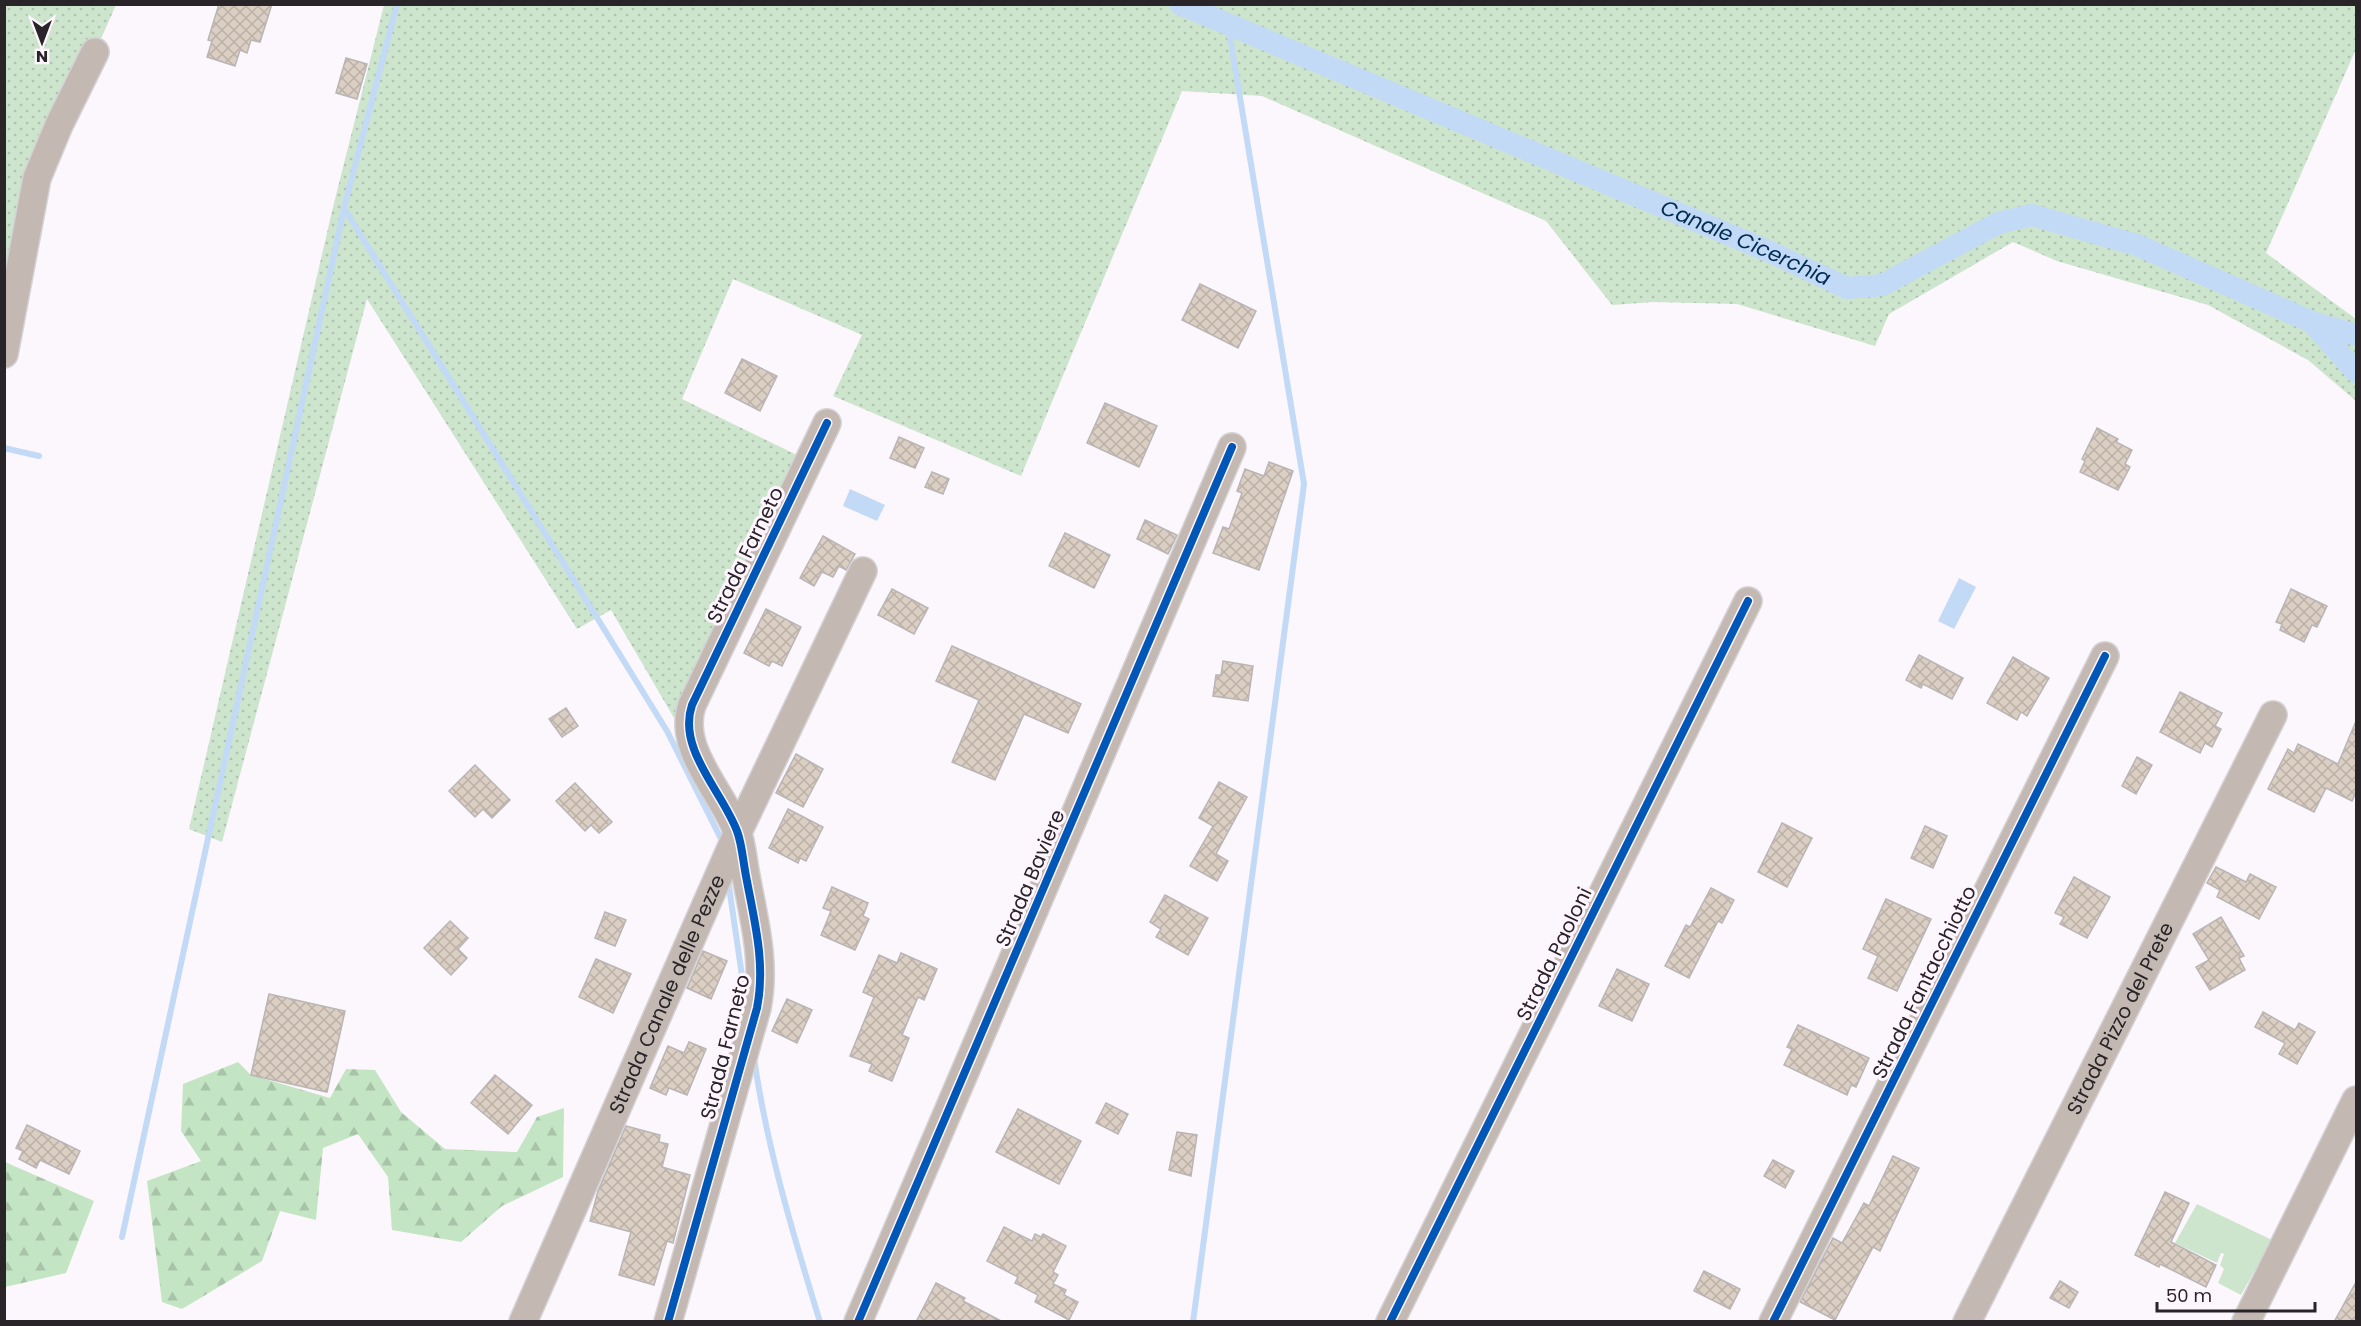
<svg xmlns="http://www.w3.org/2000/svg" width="2361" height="1326" font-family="Poppins,sans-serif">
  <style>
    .grass { fill: url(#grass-dots) }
    .forest { fill: url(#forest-firs) }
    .green { fill: #cde4cd }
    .water { fill: #c3daf7 }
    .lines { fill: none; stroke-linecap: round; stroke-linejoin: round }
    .stream { stroke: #c3daf7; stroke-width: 6 }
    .canal { stroke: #c3daf7; stroke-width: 22 }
    .building { fill: url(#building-cross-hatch); stroke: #b9b5b6; stroke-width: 1.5 }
    .minor-casing { stroke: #d5d2d5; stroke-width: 30 }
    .minor { stroke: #c3b9b2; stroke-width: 27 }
    .cycleway-casing { stroke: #fef5fe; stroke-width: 11 }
    .cycleway { stroke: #0057b8; stroke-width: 8 }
    .labels { text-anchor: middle; stroke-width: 6; stroke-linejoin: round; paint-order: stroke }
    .street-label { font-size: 20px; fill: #282428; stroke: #fef5fe }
    .water-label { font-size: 21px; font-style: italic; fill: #002c53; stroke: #fef5fe }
  </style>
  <defs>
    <pattern id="grass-dots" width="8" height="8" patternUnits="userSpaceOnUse" patternTransform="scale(1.5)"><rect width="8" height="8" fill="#cde4cd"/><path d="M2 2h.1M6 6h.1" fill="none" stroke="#b0c3b0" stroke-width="1.8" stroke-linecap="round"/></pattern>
    <pattern id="forest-firs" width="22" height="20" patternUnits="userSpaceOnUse" patternTransform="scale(1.5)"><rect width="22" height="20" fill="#c4e5c3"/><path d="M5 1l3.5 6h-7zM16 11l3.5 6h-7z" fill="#a8c4a8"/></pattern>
    <pattern id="building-cross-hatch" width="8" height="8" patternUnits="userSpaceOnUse" patternTransform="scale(1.5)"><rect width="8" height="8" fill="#dbcec2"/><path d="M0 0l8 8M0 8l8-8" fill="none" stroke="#bcb1a7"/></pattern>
  </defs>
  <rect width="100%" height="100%" fill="#fcf7fc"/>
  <g class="grass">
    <polygon points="5,5 116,5 95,52 22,179 5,281"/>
    <polygon points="384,5 2356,5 2356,49 2266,253 2356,319 2356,401 2308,360 2208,305 2057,261 2013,242 1889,314 1875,346 1737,304 1653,302 1612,305 1546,221 1262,96 1182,91 1021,476 833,396 862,335 733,279 682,399 799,456 674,718 611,610 577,629 367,299 222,842 189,829 333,207"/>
  </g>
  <g class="forest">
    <polygon points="238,1062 251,1075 330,1098 346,1069 375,1070 401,1112 445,1149 517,1152 537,1117 564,1108 563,1177 502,1206 461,1242 392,1230 388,1177 358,1134 323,1148 316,1220 280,1211 262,1261 182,1309 162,1302 147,1181 201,1161 181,1131 183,1084"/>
    <polygon points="5,1162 94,1201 66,1273 5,1287"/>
  </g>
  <polygon class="green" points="2197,1204 2272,1240 2241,1295 2218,1283 2224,1269 2220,1265 2224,1254 2221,1253 2217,1263 2175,1243"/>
  <g class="water">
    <polygon points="850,489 885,505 877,521 843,506"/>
    <polygon points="1959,578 1976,587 1954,629 1938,621"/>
  </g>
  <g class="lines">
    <g class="stream">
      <polyline points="344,208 667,731 723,843"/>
      <polyline points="4,448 39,456"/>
      <polyline points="728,880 746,1003"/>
      <path d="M754 1058C767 1148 793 1234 820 1322"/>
      <polyline points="122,1237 344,208 397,4"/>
      <polyline points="1193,1322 1304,484 1228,25"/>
    </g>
    <g class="canal">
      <path id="s1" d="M1180 4 1768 251 1847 288 1882 285 1998 223 2032 215 2137 245 2312 322 2356 335"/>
      <polyline points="2312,322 2356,372"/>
    </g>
  </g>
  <g class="building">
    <polygon points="219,4 272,4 260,42 251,40 247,53 240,50 235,66 207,57 212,41 208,40"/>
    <polygon points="346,58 367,64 357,99 336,93"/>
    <polygon points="1200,284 1256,311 1238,348 1182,320"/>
    <polygon points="742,359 777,376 760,411 725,393"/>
    <polygon points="1105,403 1157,426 1139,467 1087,443"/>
    <polygon points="2097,428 2118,439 2116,442 2132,450 2125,464 2130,467 2118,490 2080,472 2085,461 2082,459"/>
    <polygon points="899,437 924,448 915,468 890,458"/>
    <polygon points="1269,462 1293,471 1259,570 1213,553 1223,527 1229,529 1242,493 1237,491 1245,469 1264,476"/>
    <polygon points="932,472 949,479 943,494 925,487"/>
    <polygon points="1145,520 1177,535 1168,554 1137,539"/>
    <polygon points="1065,533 1110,555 1094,588 1049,566"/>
    <polygon points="823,536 855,554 846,570 839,566 833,577 822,572 814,586 800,578"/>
    <polygon points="892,589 928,608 914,634 878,615"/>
    <polygon points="2291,589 2327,606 2317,627 2312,625 2304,642 2280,630 2282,624 2276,622"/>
    <polygon points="766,609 801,627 782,666 772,661 769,666 744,653"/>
    <polygon points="952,646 1081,704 1068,733 1024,714 995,780 952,762 979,700 936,681"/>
    <polygon points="1919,655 1963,678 1952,699 1923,684 1921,688 1906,680"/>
    <polygon points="2013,657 2049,678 2027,716 2021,712 2017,720 1987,703"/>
    <polygon points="1223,661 1253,666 1248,701 1213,696 1216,675 1221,675"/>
    <polygon points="2180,692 2222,713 2215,726 2221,729 2212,747 2205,743 2200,753 2160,732"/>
    <polygon points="566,708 578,726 562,737 549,719"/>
    <polygon points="2356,721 2356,792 2352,801 2326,788 2314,812 2268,789 2288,749 2294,753 2298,744 2338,764"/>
    <polygon points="796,754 823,769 803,807 776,793"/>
    <polygon points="2137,757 2152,765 2136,794 2122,786"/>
    <polygon points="475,765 510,800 492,818 483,809 475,817 449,791"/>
    <polygon points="1219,782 1247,797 1216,854 1228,861 1217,881 1190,866 1213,826 1199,818"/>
    <polygon points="575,783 612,822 599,833 591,825 585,831 556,801"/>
    <polygon points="788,809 823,827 806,861 800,858 798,863 769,848"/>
    <polygon points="1782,823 1812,838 1787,887 1758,872"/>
    <polygon points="1925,826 1947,836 1933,868 1911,858"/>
    <polygon points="2216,867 2246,882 2250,874 2276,887 2259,919 2217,897 2220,890 2207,883"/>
    <polygon points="2074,877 2110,897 2087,938 2060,924 2064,917 2055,913"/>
    <polygon points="832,887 868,903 863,916 869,919 855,950 821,935 831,911 823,908"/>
    <polygon points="1711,888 1734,900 1722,923 1718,921 1689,978 1665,966 1686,925 1690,927"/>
    <polygon points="1165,895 1208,918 1188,955 1156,937 1161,929 1150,922"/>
    <polygon points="1886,899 1931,919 1897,991 1868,978 1878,956 1863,949"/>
    <polygon points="605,912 626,920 615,946 595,938"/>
    <polygon points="2221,917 2244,956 2239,958 2245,970 2210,990 2196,967 2209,960 2193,934"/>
    <polygon points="450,921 468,938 458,949 467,958 451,975 424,948"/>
    <polygon points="703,951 727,961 711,999 687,988"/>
    <polygon points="901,953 937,969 924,1000 918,997 902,1035 909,1038 892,1081 869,1071 872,1064 850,1056 874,997 863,992 879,955 897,963"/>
    <polygon points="596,959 631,974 613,1013 579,997"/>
    <polygon points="1617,969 1649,984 1632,1021 1599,1006"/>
    <polygon points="269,994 345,1011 327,1092 251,1075"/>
    <polygon points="787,999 812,1010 797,1043 772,1031"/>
    <polygon points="2263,1012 2295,1030 2299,1023 2315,1032 2297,1064 2279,1054 2285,1043 2255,1027"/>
    <polygon points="1798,1025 1869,1058 1856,1087 1851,1085 1847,1095 1784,1065 1792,1049 1787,1047"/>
    <polygon points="689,1042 706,1049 687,1095 669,1088 666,1095 650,1088 668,1046 684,1053"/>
    <polygon points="495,1075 532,1105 508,1134 471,1103"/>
    <polygon points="1106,1103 1128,1114 1118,1134 1096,1123"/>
    <polygon points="1018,1109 1081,1141 1059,1184 996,1152"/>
    <polygon points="27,1125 80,1151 69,1174 40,1160 36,1168 19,1159 23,1151 16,1148"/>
    <polygon points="626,1126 660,1135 659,1142 668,1144 662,1167 690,1175 673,1243 667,1241 654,1285 619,1275 631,1232 590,1221 598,1191"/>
    <polygon points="1177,1132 1197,1135 1191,1176 1169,1170"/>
    <polygon points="1893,1156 1919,1168 1880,1251 1873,1247 1835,1320 1800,1302 1833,1238 1842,1243 1864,1203 1869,1206"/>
    <polygon points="1773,1160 1794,1171 1785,1188 1764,1176"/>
    <polygon points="2165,1192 2189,1203 2171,1242 2216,1265 2206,1287 2160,1264 2159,1267 2135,1255"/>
    <polygon points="1004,1227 1032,1241 1035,1234 1041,1237 1043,1234 1066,1246 1053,1272 1058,1275 1053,1284 1066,1290 1064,1295 1078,1302 1069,1320 1035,1302 1038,1295 1015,1283 1018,1277 987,1261"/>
    <polygon points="1704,1271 1740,1289 1730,1309 1694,1291"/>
    <polygon points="2060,1281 2078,1292 2069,1308 2050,1298"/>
    <polygon points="2356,1282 2356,1322 2334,1322"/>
    <polygon points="936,1283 965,1298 963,1301 1003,1322 916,1322"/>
  </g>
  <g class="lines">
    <g class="minor-casing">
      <g id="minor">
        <polyline points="4,354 37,178 59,125 95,52"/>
        <path id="s2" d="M523 1322 738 832 863 571"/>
        <path d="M668 1322 757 1008C766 963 754 920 746 876 743 861 742 844 737 831 722 791 677 749 692 705L827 423"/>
        <polyline points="858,1322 1232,447"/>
        <polyline points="1390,1322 1748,601"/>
        <polyline points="1773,1322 2105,656"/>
        <path id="s3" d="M1967 1322 2273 715"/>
        <polyline points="2246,1322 2356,1100"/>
      </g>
    </g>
    <use href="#minor" class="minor"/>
    <g class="cycleway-casing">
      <g id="cycleway">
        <path d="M668 1322 757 1008C766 963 754 920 746 876 743 861 742 844 737 831 722 791 677 749 692 705L827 423"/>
        <polyline points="858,1322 1232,447"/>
        <polyline points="1390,1322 1748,601"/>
        <polyline points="1773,1322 2105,656"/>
      </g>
    </g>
    <use href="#cycleway" class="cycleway"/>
  </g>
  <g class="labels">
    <g class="street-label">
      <text transform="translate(745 555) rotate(-64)" y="7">Strada Farneto</text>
      <text transform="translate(1030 878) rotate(-67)" y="7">Strada Baviere</text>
      <text transform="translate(1554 954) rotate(-64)" y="7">Strada Paoloni</text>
      <text transform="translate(1924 982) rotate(-64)" y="7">Strada Fantacchiotto</text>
      <text dy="7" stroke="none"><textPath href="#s2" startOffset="358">Strada Canale delle Pezze</textPath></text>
      <text dy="7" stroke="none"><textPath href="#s3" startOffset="340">Strada Pizzo del Prete</textPath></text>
      <text transform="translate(725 1047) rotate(-76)" y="7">Strada Farneto</text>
    </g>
    <g class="water-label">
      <text dy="7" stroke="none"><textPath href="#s1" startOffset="614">Canale Cicerchia</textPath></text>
    </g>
  </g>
  <rect width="2361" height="1326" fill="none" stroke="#282428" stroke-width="12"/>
  <g transform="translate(42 42) rotate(180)" stroke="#fef5fe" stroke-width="4.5" paint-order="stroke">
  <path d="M0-4.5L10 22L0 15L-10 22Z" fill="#282428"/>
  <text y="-9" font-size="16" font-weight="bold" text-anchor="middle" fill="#282428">N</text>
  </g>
  <path d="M2157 1302v9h158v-9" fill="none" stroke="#282428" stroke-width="3"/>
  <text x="2166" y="1302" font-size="18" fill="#282428" stroke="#fef5fe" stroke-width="4.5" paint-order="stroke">50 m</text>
</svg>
